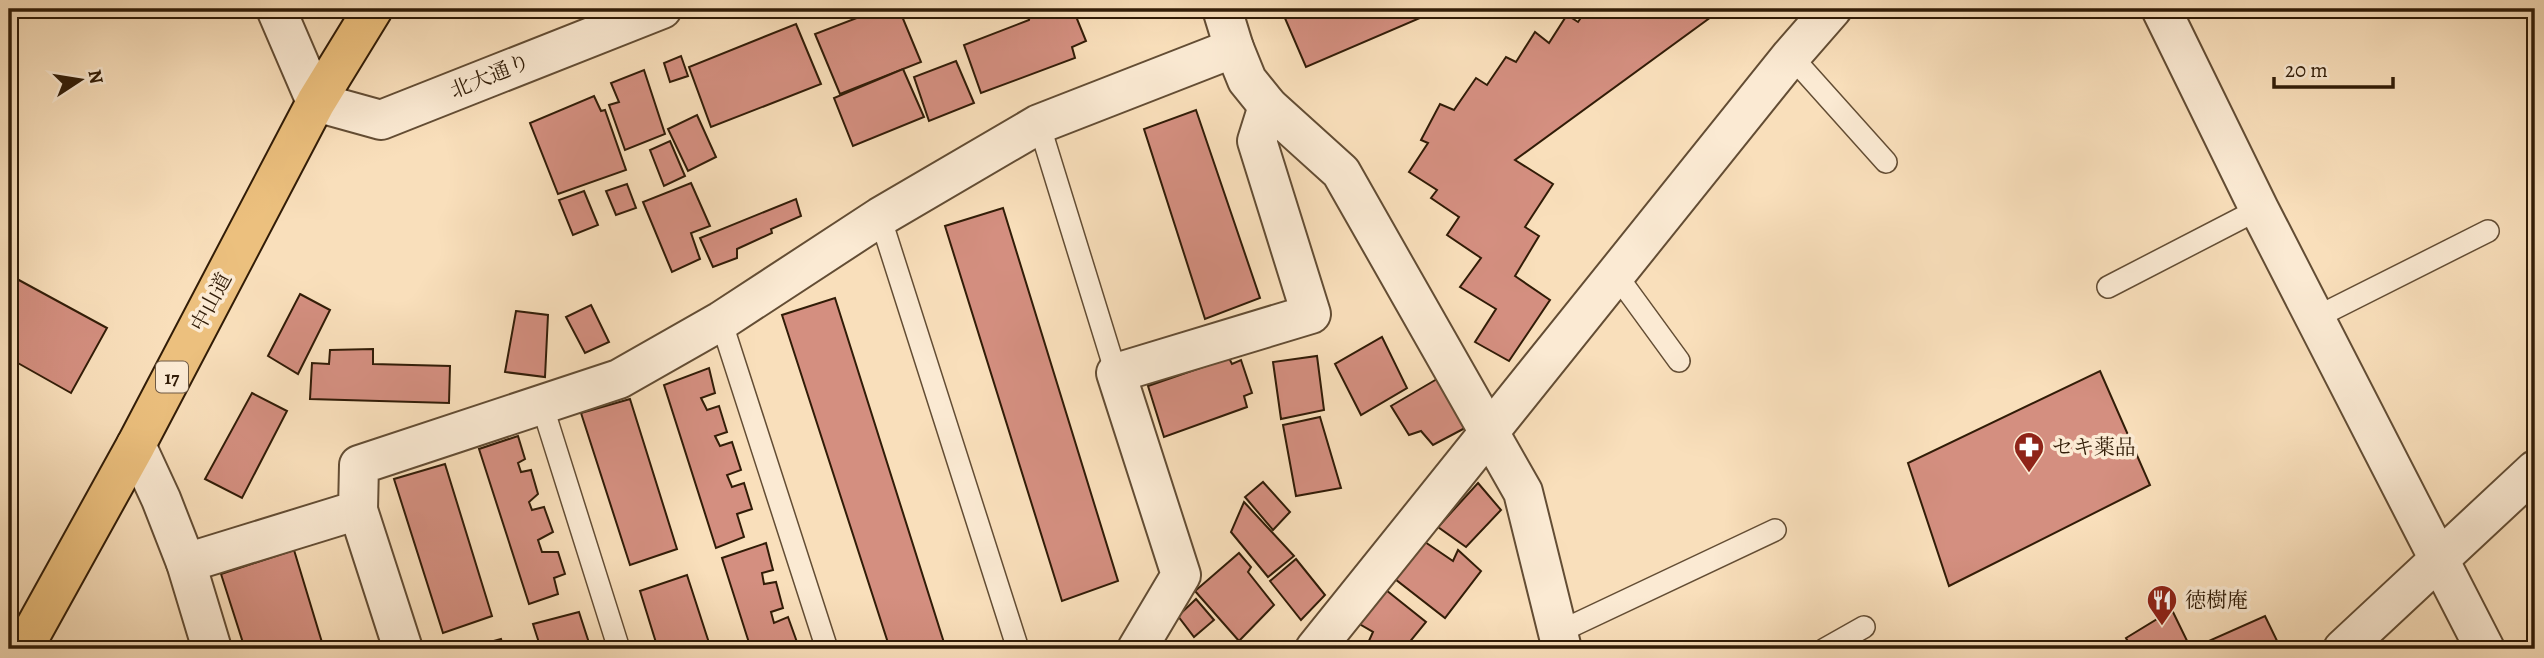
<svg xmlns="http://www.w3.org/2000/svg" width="2544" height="658" font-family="Alegreya,'Noto Serif JP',serif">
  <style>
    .building { fill: #d48f80; stroke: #311c07; stroke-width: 2 }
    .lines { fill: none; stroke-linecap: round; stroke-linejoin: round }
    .service-casing { stroke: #634d34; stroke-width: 24 }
    .minor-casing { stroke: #634d34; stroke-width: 42 }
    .tertiary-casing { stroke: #634d34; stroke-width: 42 }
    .trunk-casing { stroke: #311c07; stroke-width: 42 }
    .service { stroke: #fbead3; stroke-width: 21 }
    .minor { stroke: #fbead3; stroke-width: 38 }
    .tertiary { stroke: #fbead3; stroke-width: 38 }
    .trunk { stroke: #ecc07e; stroke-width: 38 }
    .labels { text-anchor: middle; stroke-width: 7; stroke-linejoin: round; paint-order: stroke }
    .shield { fill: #fbead3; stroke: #6e5a44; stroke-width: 2 }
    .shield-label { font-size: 19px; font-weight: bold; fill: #311c07 }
    .street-label { font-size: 21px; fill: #311c07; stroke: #fbead3 }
    .poi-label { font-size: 21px; fill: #311c07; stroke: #fbead3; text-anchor: start }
  </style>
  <rect width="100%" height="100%" fill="#f9dfbb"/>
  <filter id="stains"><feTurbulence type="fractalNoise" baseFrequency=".00286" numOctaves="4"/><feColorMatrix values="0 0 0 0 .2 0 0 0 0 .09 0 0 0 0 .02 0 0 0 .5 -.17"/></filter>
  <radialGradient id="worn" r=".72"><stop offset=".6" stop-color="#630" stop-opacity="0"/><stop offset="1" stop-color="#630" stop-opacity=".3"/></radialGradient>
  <g class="building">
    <polygon points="880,9 899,9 921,62 840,94 815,34"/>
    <polygon points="1031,9 1073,9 1086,41 1072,47 1075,58 981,93 964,45 1029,20"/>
    <polygon points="1281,9 1433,9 1434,12 1306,67"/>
    <polygon points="1587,9 1722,9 1515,160 1553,184 1525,227 1539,236 1515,276 1550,300 1509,361 1475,342 1496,309 1460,287 1481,258 1447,235 1459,217 1431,198 1437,190 1409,172 1428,143 1421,140 1440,104 1454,110 1476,78 1487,85 1506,57 1516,62 1535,32 1549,43 1567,15 1578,22"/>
    <polygon points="796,24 821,84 711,127 689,67"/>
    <polygon points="681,56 688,76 670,82 664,63"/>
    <polygon points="956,61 974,103 929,121 914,77"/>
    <polygon points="903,69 924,117 853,146 834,98"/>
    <polygon points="644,70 665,134 625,150 609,105 619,102 611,83"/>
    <polygon points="594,96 601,111 605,110 626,170 558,194 530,123"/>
    <polygon points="1196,110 1260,298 1205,319 1144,129"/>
    <polygon points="697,115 716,157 688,171 668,129"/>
    <polygon points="670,141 685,176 664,186 650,150"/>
    <polygon points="691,183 710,226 691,233 700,259 672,272 643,202"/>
    <polygon points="627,184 636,208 616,215 606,191"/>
    <polygon points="584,191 598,225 573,235 559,200"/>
    <polygon points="796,199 801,216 771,229 772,233 737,249 737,258 713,267 700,238"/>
    <polygon points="1003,208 1118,581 1062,601 945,226"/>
    <polygon points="17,279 107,328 71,393 9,358 9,288"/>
    <polygon points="300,294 330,310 298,374 268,356"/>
    <polygon points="835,298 946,649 890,649 782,315"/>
    <polygon points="591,305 609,342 585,353 566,317"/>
    <polygon points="516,311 548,315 545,377 505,372"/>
    <polygon points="1382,337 1407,388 1361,415 1335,364"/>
    <polygon points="373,349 373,364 450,366 449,403 310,399 312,363 329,364 330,350"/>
    <polygon points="1317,356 1324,410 1281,419 1273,362"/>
    <polygon points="1229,358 1232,364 1241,360 1252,393 1244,396 1247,407 1164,437 1148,386"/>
    <polygon points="709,368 715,393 701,398 707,410 719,406 727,432 715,436 720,446 732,442 741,470 727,475 732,487 744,483 752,509 737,514 744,537 716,548 664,385"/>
    <polygon points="2100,371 2150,485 1949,586 1908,463"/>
    <polygon points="1437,379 1465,428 1433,445 1421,431 1409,435 1391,406"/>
    <polygon points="252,393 287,411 242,498 205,479"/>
    <polygon points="630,399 677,549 630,565 581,413"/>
    <polygon points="1320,417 1341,488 1296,496 1283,425"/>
    <polygon points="518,436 525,459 518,463 521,472 531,470 538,494 529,502 532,510 544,507 553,532 538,540 542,552 558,552 565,574 554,578 558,594 529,604 479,449"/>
    <polygon points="445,464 492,616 443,633 394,479"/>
    <polygon points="1263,482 1290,512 1273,530 1245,497"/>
    <polygon points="1478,483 1501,510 1466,547 1438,527"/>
    <polygon points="1244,502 1294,556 1268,577 1231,532"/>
    <polygon points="1425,542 1453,561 1458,550 1481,571 1445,618 1395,579"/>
    <polygon points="766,543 773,570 762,573 764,584 776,582 783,608 771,612 774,623 788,617 798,645 787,649 751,649 722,558"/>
    <polygon points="294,550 324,649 245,649 221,574"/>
    <polygon points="1239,553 1251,567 1248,572 1274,605 1239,641 1195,591"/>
    <polygon points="1296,559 1325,595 1301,620 1270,581"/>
    <polygon points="687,575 711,649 658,649 640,591"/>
    <polygon points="1386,590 1426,622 1404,649 1391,647 1377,649 1368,643 1373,632 1356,622"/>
    <polygon points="1196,599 1214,620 1194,637 1178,616"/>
    <polygon points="2172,610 2191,649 2265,616 2281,649 2132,649 2126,638"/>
    <polygon points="579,612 591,649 541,649 533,624"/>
    <polygon points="501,639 504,649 464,649"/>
  </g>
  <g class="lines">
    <g class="service-casing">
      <g id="service">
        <polyline points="1791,56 1886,162"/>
        <polyline points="1039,124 1116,373"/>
        <polyline points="880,217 1018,649"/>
        <polyline points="1617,276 1679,361"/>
        <polyline points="2108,287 2259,209"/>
        <polyline points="2315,318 2488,231"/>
        <polyline points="721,321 827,649"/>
        <polyline points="542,405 619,649"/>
        <polyline points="1559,632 1775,530"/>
        <polyline points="1825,649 1864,627"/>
      </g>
    </g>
    <g class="minor-casing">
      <g id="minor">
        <polyline points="1222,9 1234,48 1247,80 1268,106 1341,172 1523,492 1562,649"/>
        <polyline points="2161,9 2259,209 2485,649"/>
        <polyline points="358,510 403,649"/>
        <polyline points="186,563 358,510 359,465 619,379 721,321 880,217 1039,124 1234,48"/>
        <polyline points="1137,649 1181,575 1116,373 1311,314 1257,141 1268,106"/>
        <polyline points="1315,649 1791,56 1832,9"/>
        <polyline points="2343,649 2535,470"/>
      </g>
    </g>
    <g class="tertiary-casing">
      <g id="tertiary">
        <polyline points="276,9 316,102 381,120 662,9"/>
        <polyline points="136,445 161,499 186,563 212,649"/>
      </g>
    </g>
    <g class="trunk-casing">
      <polyline id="trunk" points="23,649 136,445 316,102 373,9"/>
    </g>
    <use href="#service" class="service"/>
    <use href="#minor" class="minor"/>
    <use href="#tertiary" class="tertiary"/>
    <use href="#trunk" class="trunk"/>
  </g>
  <defs>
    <g id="pharmacy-pin" transform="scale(1.575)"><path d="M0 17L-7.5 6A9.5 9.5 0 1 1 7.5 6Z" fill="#8f2418" stroke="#fbead3"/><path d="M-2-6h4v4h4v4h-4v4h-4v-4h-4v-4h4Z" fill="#fff"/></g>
    <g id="restaurant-pin" transform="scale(1.575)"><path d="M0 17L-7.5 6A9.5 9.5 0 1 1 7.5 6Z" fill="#8f2418" stroke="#fbead3"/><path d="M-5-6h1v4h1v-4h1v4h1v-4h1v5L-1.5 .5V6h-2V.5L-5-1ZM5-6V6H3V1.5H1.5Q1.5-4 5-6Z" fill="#fff"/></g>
  </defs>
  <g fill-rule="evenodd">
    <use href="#pharmacy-pin" x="2029" y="447"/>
    <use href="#restaurant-pin" x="2162" y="600"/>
  </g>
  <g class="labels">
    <rect class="shield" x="156" y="361.5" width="32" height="31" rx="5"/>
    <g class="shield-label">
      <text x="172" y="384">17</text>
    </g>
    <g class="street-label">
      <text transform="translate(490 76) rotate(-22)" y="7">北大通り</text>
      <text transform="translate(211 302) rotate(-62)" y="7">中山道</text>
    </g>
    <g class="poi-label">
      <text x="2052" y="454">セキ薬品</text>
      <text x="2185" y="607">徳樹庵</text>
    </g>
  </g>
  <rect width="2544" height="658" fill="none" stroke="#f9dfbb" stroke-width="35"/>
  <rect x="10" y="10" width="2523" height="637" fill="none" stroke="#311c07" stroke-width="3.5"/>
  <rect x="18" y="18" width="2509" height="623" fill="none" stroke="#311c07" stroke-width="2"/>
  <g transform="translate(80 80) rotate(78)" stroke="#fbead3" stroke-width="5" paint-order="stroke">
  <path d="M0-5L12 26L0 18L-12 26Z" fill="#311c07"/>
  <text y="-10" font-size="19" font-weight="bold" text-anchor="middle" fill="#311c07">N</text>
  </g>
  <path d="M2274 77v10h119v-10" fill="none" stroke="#311c07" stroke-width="3.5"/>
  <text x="2285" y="77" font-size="21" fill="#311c07" stroke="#fbead3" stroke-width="5" paint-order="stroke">20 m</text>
  <rect width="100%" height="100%" filter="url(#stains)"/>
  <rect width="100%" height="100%" fill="url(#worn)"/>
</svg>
